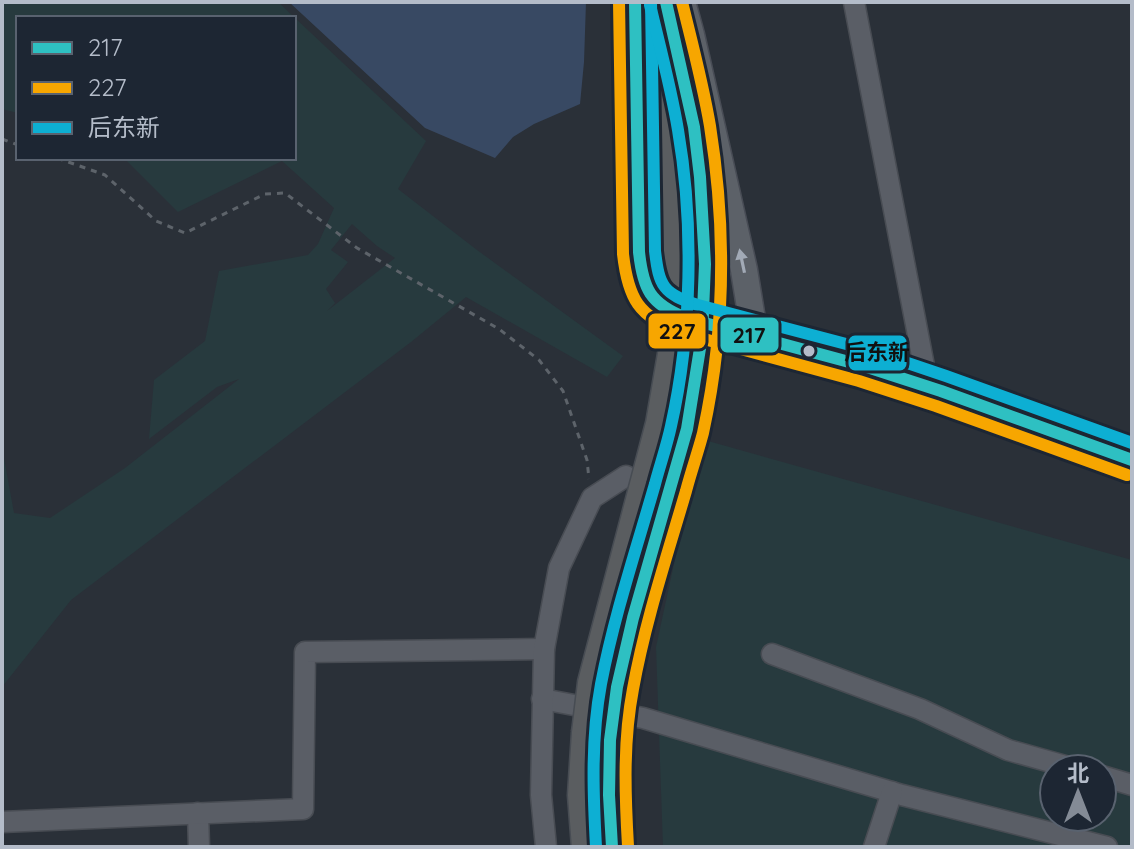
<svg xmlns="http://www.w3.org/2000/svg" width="1134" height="849" font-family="Quicksand,'Noto Sans SC',sans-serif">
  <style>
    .green { fill: #273a3e; fill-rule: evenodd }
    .water { fill: #384963 }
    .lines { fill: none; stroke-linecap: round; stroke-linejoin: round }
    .minor-casing { stroke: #484c53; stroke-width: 23 }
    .major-casing { stroke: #484c55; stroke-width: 29 }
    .highway-casing { stroke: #474c53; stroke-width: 33 }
    .path { stroke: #5d636a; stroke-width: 3; stroke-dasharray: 6 6; stroke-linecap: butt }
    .minor { stroke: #5a5e66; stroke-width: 20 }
    .major { stroke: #5c6168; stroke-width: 26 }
    .highway { stroke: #5a5d60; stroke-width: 30 }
    .highway-bridge-casing { stroke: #474c53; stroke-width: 33; stroke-linecap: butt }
    .highway-bridge { stroke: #5a5d60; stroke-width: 30 }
    .bus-1-casing { stroke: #1d2633; stroke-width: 18 }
    .bus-2-casing { stroke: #1d2633; stroke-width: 18 }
    .bus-3-casing { stroke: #1d2633; stroke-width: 18 }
    .bus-1 { stroke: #2ec0c2; stroke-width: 12 }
    .bus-2 { stroke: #f7a600; stroke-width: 12 }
    .bus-3 { stroke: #0dafd3; stroke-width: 12 }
    .oneway { fill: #a2aab6 }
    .bus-dot { fill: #b4bcc9; stroke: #1d2633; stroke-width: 3 }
    .line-badge { stroke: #1d2633; stroke-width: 3 }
    .pale-badge-label { font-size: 22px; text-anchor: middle; font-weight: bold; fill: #111 }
  </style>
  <rect width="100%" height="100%" fill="#2a3038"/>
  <g class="green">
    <path d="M2 2H278L426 141 398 189 477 250 623 356 607 377 466 297 411 342 71 600 2 687V447L14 513 50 518 125 468 239 379 217 387 149 439 154 380 205 341 219 271 308 255 318 244 334 208 282 161 178 212 124 158H294V18H18V113L2 109ZM352 224 377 246 395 258 327 311 335 303 326 289 348 262 331 250Z"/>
    <path d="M701 439 1132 560V847H663L656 647ZM1054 769H1102V817H1054Z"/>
  </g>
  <polygon class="water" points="289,2 586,2 584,62 580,104 534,124 513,137 495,158 425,128"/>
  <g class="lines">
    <g class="minor-casing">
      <g id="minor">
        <polyline points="854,2 928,387"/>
        <polyline points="772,654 920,709 1008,750 1076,769"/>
        <polyline points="542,699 643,718 902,795 1107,847"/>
        <polyline points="1102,776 1132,785"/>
        <polyline points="198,813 199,847"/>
        <polyline points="2,822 303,809 305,652 544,649"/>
        <polyline points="546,847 541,795 544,649 559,568 592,498 626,476"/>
        <polyline points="874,847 892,792"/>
      </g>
    </g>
    <g class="major-casing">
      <g id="major">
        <path d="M635 2 639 252C642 276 641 291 662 306 676 316 696 321 713 325 750 336 788 344 825 354 929 384 1030 424 1132 460"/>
        <polyline points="682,2 691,35 744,270 755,338"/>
      </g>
    </g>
    <g class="highway-casing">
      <g id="highway">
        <polyline points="643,2 663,71 674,177"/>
        <polyline points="666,2 694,127 700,177"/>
        <polyline points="610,740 609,795 612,847"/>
        <polyline points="587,847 583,795 587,733"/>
      </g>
    </g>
    <g class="path">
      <polyline points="2,139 18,145"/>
      <polyline points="57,158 105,175 156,221 185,233 265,194 285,193 357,248 499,329 539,360 563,391 587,460 589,479"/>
    </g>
    <use href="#minor" class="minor"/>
    <use href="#major" class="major"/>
    <use href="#highway" class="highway"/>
    <g class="highway-bridge-casing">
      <g id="highway-bridge">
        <polyline points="587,733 593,683 661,424 677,331 678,263 674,177"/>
        <polyline points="610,740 617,687 633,618 687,429 702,336 705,264 700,177"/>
      </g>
    </g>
    <use href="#highway-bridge" class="highway-bridge"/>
    <g class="bus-1-casing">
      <g id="bus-1">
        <path d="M635 2 639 252C643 289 650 304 686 318L864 366 941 391 1132 460"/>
        <polyline points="612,847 609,795 610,740 617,687 633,618 687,429 702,336 705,264 700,177 694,127 666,2"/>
      </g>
    </g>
    <g class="bus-2-casing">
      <g id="bus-2">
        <path d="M619 2 623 254C628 298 638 317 682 333L859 381 936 406 1127 475"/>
        <path d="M628 846C625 794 623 741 633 689 645 622 667 556 686 491 691 472 698 452 703 433 725 333 726 227 710 126 703 84 692 43 682 2"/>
      </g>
    </g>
    <g class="bus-3-casing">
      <g id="bus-3">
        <path d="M651 2 655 251C659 286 663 294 698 305L869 350 946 376 1132 443"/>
        <path d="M596 847C593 792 591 738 601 684 614 616 636 550 655 484 660 465 667 445 671 426 692 333 694 223 678 130 671 88 660 47 650 5"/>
      </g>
    </g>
    <use href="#bus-1" class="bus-1"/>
    <use href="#bus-2" class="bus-2"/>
    <use href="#bus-3" class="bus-3"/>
  </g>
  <defs><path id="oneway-solid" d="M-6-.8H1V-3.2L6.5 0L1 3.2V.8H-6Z" transform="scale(2)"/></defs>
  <use class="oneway" href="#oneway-solid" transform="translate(742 261) rotate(-102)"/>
  <circle class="bus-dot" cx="809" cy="351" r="7"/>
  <g class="line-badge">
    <rect x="647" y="312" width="60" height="38" rx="8" fill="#f7a600"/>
    <rect x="719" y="316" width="61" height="38" rx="8" fill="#2ec0c2"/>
    <rect x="847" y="334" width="61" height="38" rx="8" fill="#0dafd3"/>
  </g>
  <g class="pale-badge-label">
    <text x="677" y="339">227</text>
    <text x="749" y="343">217</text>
    <text x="877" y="360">后东新</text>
  </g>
  <rect width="1134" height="849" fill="none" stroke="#b4bcc9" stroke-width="8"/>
  <rect x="16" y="16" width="280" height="144" fill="#1d2633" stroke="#59626f" stroke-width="2"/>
  <rect x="32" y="42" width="40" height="12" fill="#2ec0c2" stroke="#59626f" stroke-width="2"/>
  <text x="88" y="56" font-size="24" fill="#b4bcc9">217</text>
  <rect x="32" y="82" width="40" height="12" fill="#f7a600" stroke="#59626f" stroke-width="2"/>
  <text x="88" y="96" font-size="24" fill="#b4bcc9">227</text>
  <rect x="32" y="122" width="40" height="12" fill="#0dafd3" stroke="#59626f" stroke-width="2"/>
  <text x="88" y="136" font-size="24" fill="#b4bcc9">后东新</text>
  <g transform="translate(1078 793)"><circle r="38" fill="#1d2633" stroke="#59626f" stroke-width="2"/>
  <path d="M0-6L14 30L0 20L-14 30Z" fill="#848b96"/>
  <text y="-12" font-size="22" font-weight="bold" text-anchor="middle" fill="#b4bcc9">北</text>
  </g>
</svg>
